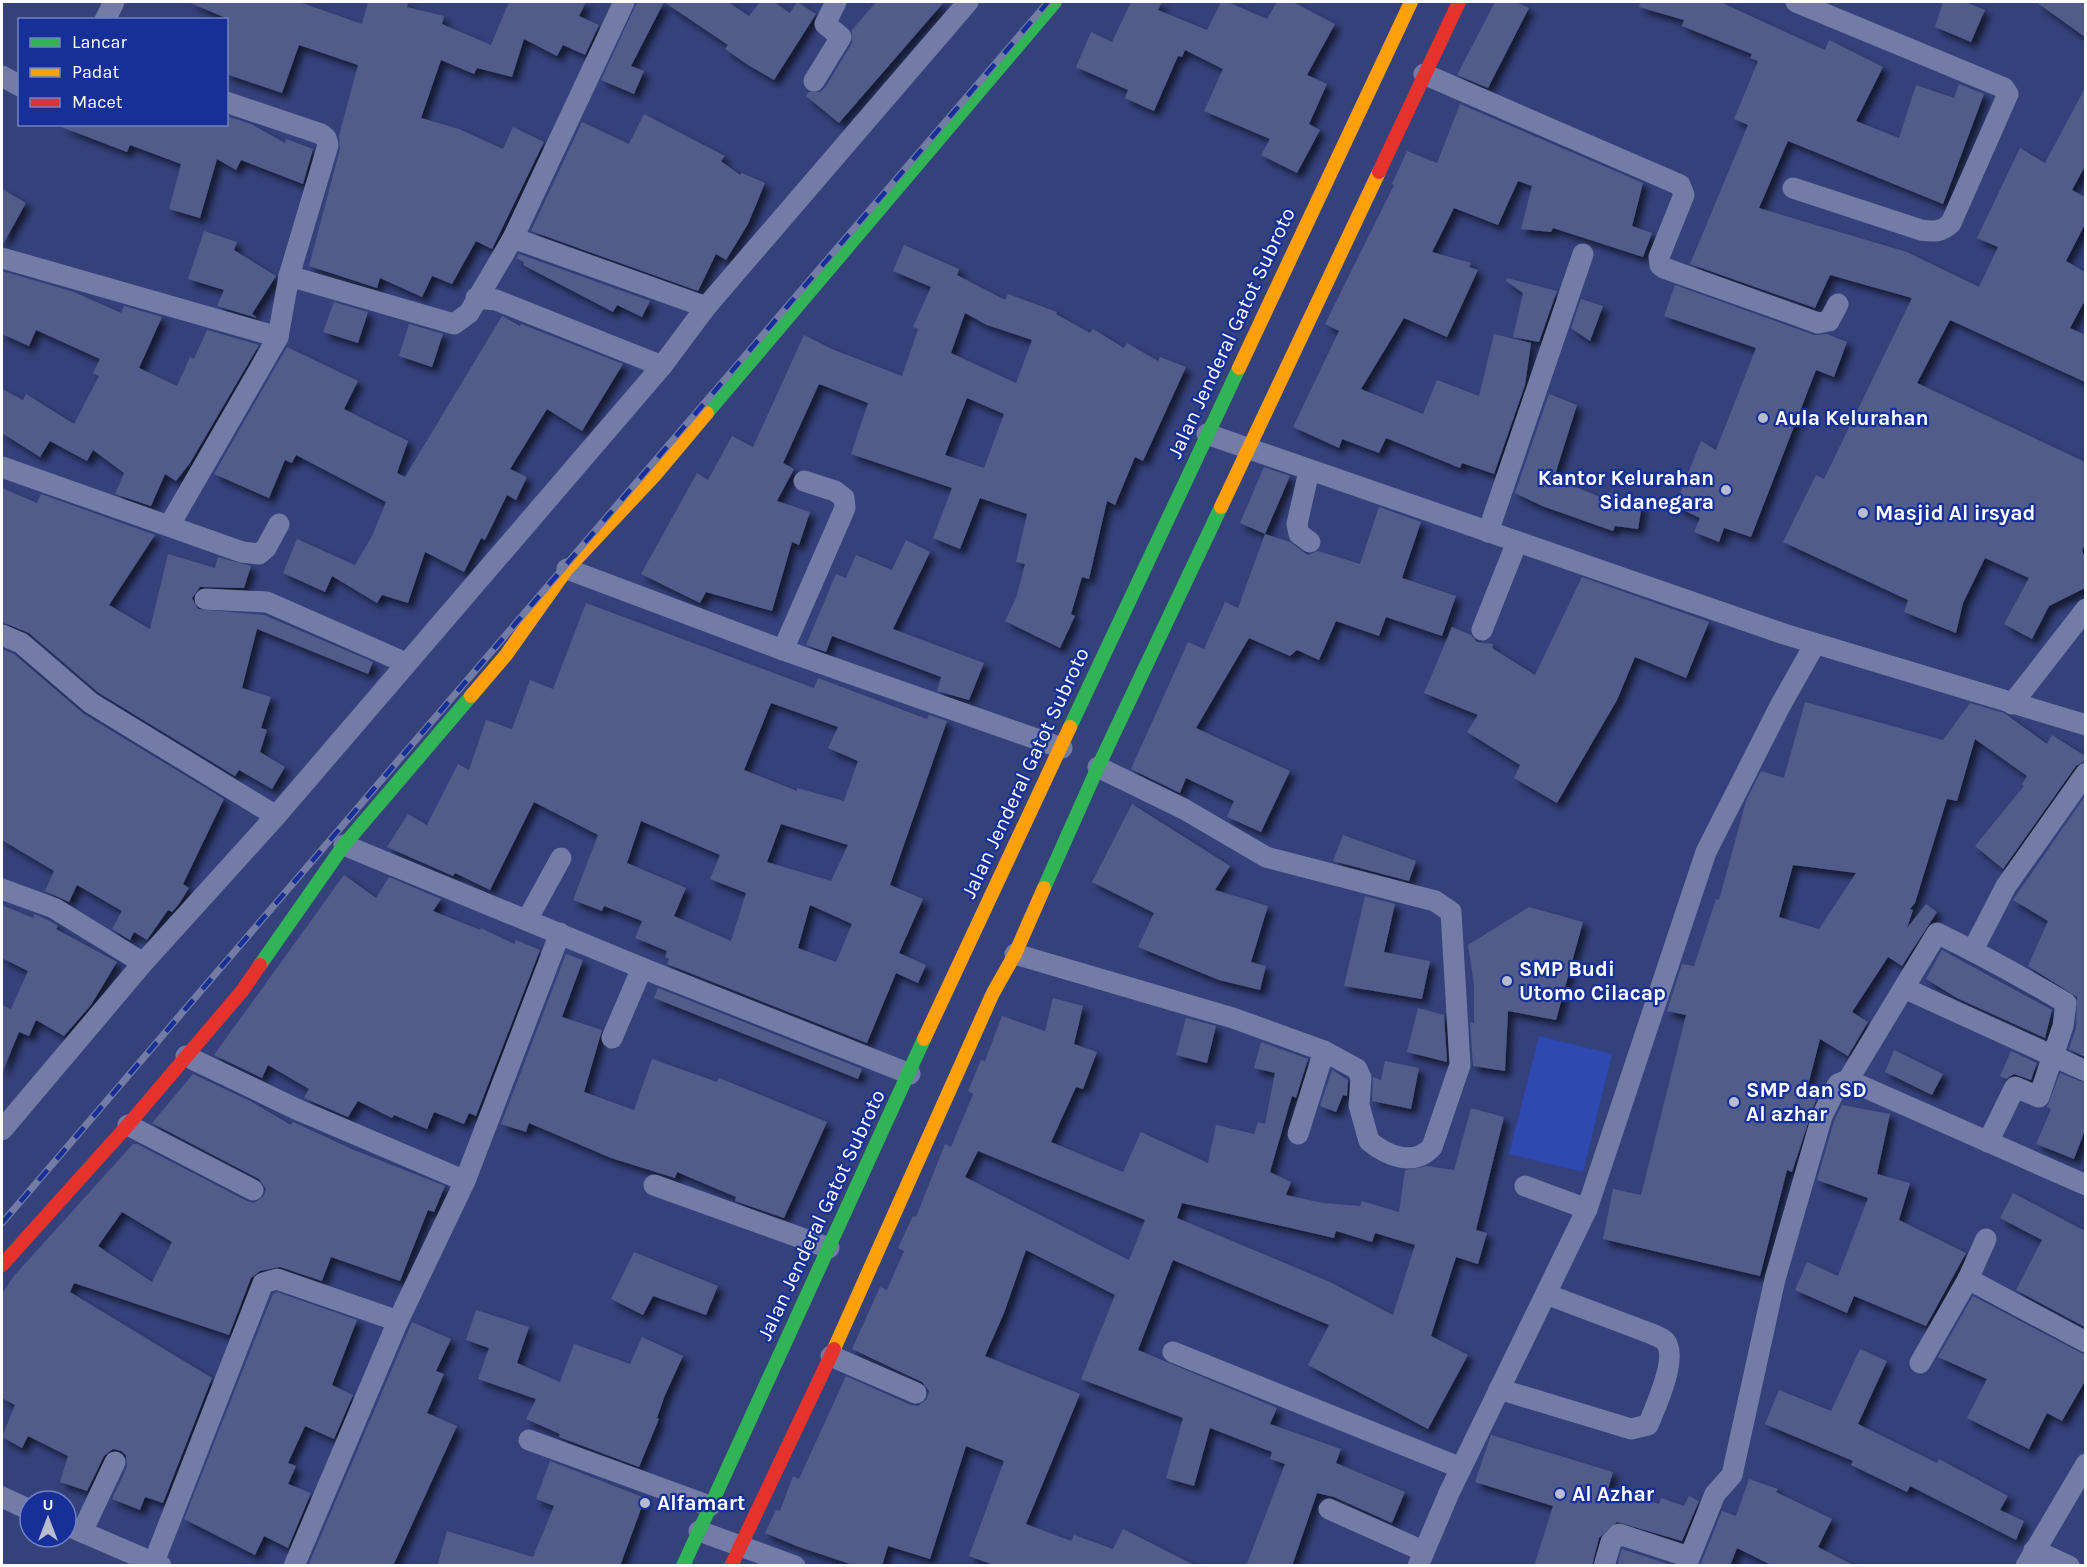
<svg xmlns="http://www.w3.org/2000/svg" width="2087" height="1567" font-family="Karla,sans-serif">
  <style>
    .green { fill: #2e49b1 }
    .building { fill: #515c8a; fill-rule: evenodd; filter: url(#shadow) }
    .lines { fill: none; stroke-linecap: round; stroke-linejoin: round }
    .street { stroke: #737ca6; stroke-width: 21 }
    .fast { stroke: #30b455; stroke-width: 14 }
    .slow { stroke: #ff9f0a; stroke-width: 14 }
    .jam { stroke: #e5322d; stroke-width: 14 }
    .rail-casing { stroke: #737ca4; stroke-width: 7 }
    .rail { stroke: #162f99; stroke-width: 4.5; stroke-dasharray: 14; stroke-linecap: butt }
    .poi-dot { fill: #b8bcd1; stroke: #162f99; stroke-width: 2 }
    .labels { text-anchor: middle; stroke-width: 4.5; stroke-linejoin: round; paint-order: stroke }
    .street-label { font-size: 21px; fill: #fff; stroke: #162f99 }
    .poi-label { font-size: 21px; font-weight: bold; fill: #fff; stroke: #162f99; text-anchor: start }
  </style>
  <defs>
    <filter id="shadow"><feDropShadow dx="5.5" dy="5.5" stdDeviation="3" flood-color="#0009"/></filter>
  </defs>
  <rect width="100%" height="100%" fill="#34417b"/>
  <polygon class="green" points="1539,1036 1612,1054 1583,1172 1509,1154"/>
  <g class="building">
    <polygon points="188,2 299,2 362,24 368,2 408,2 407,7 444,16 442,24 491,45 509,2 586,2 579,16 599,25 585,55 563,45 557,56 524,39 512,77 477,68 474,74 441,60 421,118 459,129 503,149 513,127 544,142 492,249 476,241 452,284 432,276 422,297 380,278 377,288 309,266 340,149 339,136 358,65 299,45 282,93 226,74 226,18"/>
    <polygon points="637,2 728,2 749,16 760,2 774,2 790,13 797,2 816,14 774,80 748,65 725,49 728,45 664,2 631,66 644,71 634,94 601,80"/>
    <polygon points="876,2 944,2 839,123 806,96 809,92 820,92 825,88 852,43 852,30"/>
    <polygon points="1131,2 1162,2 1158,10 1207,30 1221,2 1228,2 1267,19 1277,2 1293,2 1335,24 1307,75 1327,84 1309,124 1320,130 1297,173 1261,155 1270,139 1204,111 1223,69 1185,50 1182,57 1178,56 1154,111 1125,98 1128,90 1076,67 1091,32 1112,42"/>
    <polygon points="1495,2 1516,2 1529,8 1488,88 1457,75"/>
    <polygon points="1640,2 1720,2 1825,50 1829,40 1883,67 1856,121 1899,138 1916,85 1954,98 1959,84 1984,94 1943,204 1788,141 1759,208 1907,252 1979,287 1998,247 1977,238 2020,148 2045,163 2085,88 2085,166 2072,190 2085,197 2085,224 2066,261 2085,272 2085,300 2070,328 2085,335 2085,382 1950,320 1917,383 2085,462 2085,543 2082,551 2085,557 2085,588 2049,606 2032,639 2004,624 2029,578 1985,558 1963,603 1956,633 1904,612 1908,600 1783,542 1816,475 1824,479 1912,298 1830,275 1815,308 1690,264 1748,125 1734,119 1758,61 1750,58 1752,54 1682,26 1684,20 1639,7"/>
    <polygon points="1943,2 1965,2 1985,10 1971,42 1935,27"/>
    <polygon points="2036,2 2085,2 2085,37"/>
    <polygon points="1460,104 1643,183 1632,226 1652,233 1643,257 1553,228 1551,232 1521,229 1532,186 1518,181 1498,225 1454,208 1432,252 1471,263 1469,267 1478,270 1447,337 1404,318 1361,389 1423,414 1437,380 1479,396 1494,334 1531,343 1525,385 1494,474 1462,463 1460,468 1386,438 1379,453 1342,439 1339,448 1293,427 1339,331 1325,324 1394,185 1392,184 1407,151 1437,163"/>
    <polygon points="644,114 725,156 721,161 740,175 742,173 765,183 748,224 726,260 716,254 698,291 531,231 582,122 629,144"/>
    <polygon points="226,116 251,124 285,143 286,139 313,149 303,184 241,160 236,170 217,159 200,218 169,209 181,164 130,145 127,152 59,126 226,124"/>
    <polygon points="2,189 26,203 2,246"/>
    <polygon points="204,231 237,242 234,250 276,276 252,314 257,318 217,306 224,290 188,279"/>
    <path d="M904 245 959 269 957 275 1005 300 1008 294 1057 312 1056 314 1090 333 1093 329 1124 348 1127 343 1158 361 1160 357 1186 367 1143 461 1135 457 1115 505 1107 501 1089 579 1082 577 1071 614 1075 616 1060 648 1005 621 1016 598 1025 564 1016 562 1027 514 980 498 960 549 933 538 952 488 851 454 868 403 819 384 783 463 794 469 777 501 810 512 799 545 792 542 772 611 706 592 700 603 641 574 697 473 708 480 732 436 753 447 804 335 834 350 902 376 918 329 913 327 931 287 893 271ZM965 313 987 325 1032 340 1016 383 951 353ZM967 398 1004 414 984 468 945 455Z"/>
    <polygon points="519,254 650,301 642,317 617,305 613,312 523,265 524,262 516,258"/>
    <polygon points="2,271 74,292 121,313 124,306 162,317 139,368 177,386 190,357 194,359 207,330 259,345 190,463 176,481 165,474 151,506 115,494 124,473 93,450 87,461 50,441 40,457 2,433 2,389 23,400 26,394 74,424 99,376 93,373 100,359 36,330 29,346 2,334"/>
    <polygon points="1507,278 1557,291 1539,342 1513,337 1523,293 1506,281"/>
    <polygon points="1675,285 1814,335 1827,334 1847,342 1834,377 1816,370 1751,537 1724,528 1719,542 1694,532 1700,518 1675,506 1701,441 1716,450 1756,348 1664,316"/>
    <polygon points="1581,299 1603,306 1590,341 1571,328"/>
    <polygon points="334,302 368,312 358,343 323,332"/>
    <polygon points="502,316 520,326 521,324 623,364 582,431 547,409 510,469 527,477 516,500 507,495 485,540 481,538 464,572 425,552 408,603 382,595 377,603 332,576 325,592 283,573 297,539 355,565 372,536 386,502 296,455 292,463 285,460 269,498 214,474 287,347 358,381 344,409 408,441 397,473 405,477"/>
    <polygon points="409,324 443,334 432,367 399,356"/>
    <polygon points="1549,394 1577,405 1554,478 1605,499 1608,492 1642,505 1638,529 1615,526 1613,531 1542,506 1515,493"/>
    <polygon points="1264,467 1290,476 1265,534 1240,523"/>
    <polygon points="2,488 37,503 41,494 155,535 109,605 150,629 168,554 215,568 218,557 251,566 244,588 200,587 192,598 198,609 264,615 373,662 368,674 257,629 242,688 271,697 261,728 267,730 260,752 285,767 272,789 239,770 235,776 99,693 29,633 2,622"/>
    <polygon points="1379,507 1421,522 1402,578 1456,596 1442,636 1386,617 1379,636 1336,621 1319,660 1297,650 1290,656 1249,638 1196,728 1290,771 1261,832 1227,817 1234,801 1186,778 1180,793 1131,769 1188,642 1204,649 1225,602 1238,608 1265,534 1290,542 1308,555 1318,551 1360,564"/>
    <polygon points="906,540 930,552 893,629 984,663 969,700 937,691 941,677 832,636 826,652 806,645 836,574 846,578 856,555 892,570"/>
    <polygon points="1582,577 1709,622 1686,678 1635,657 1617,700 1557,803 1514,778 1520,765 1467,732 1478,715 1424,693 1452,627 1471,635 1477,642 1493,644 1492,648 1535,675"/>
    <path d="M586 603 814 688 818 678 927 719 929 715 947 721 890 885 923 899 899 953 926 965 918 983 896 973 867 1043 667 964 669 959 665 957 667 951 635 938 642 921 604 906 602 911 573 900 598 835 534 802 490 890 455 873 453 876 387 847 408 814 427 825 458 764 469 770 486 720 512 729 530 680 553 689ZM771 703 838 727 828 748 858 761 844 801 797 788V791L744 770ZM641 821 720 855 710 879 746 893 731 941 674 916 686 888 627 863ZM781 824 848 845 831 881 767 862ZM810 905 852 924 836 962 798 948Z"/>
    <polygon points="2,649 14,654 84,714 224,799 183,884 189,888 179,904 172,912 168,910 147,940 134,932 130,940 112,929 122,911 77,885 69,902 45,891 54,871 2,840"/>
    <path d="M1805 702 1943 740 1970 703 2004 713 2047 744 2052 735 2085 756V761L2076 766 2003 869 1975 846 2024 786 2022 784 2027 776 1975 739 1957 801 1947 799 1915 903 1910 909 1913 910 1907 928 1926 904 1937 912 1902 966 1888 957 1852 1012 1868 1022 1848 1056 1820 1039 1805 1097 1816 1099 1792 1172 1787 1170 1760 1276 1603 1239 1613 1189 1641 1195 1686 1015 1667 1011 1682 964 1694 966 1716 899 1719 900 1746 801 1761 771 1784 778ZM1793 865 1856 873 1819 929 1779 917Z"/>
    <polygon points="2085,796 2085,1057 2069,1049 2076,1028 2077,997 2028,966 2048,921 2013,900"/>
    <polygon points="1132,804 1230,866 1215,890 1268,906 1251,962 1266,966 1260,990 1219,980 1138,947 1154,913 1092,882"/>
    <polygon points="1343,835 1416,861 1409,881 1333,861"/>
    <polygon points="344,875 376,898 389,877 441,899 433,911 480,930 481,928 514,944 516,940 540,950 476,1116 469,1113 464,1124 434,1112 427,1129 394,1115 392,1118 358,1101 348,1117 304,1098 309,1089 268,1065 262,1078 214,1055"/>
    <polygon points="1365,896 1395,904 1384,952 1430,961 1422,999 1344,986"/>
    <polygon points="2,905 33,918 34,914 48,920 58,926 56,929 117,962 91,1005 64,1036 36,1020 29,1036 19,1032 2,1073 2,1005 11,1009 28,971 2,958"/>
    <polygon points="1529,907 1583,922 1556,1020 1508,1011 1505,1071 1473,1066 1470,1022 1474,1023 1474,985 1468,945"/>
    <polygon points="1942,950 2052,1010 2045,1038 1957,998 1926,979"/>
    <polygon points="566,954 583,960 562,1017 602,1030 584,1092 634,1110 652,1059 717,1082 719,1078 827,1122 784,1218 735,1201 736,1197 677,1172 675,1178 611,1158 529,1123 526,1132 501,1124"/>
    <polygon points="658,988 862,1069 858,1079 654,998"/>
    <path d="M1053 998 1083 1006 1074 1044 1097 1052 1083 1089 1076 1087 1051 1142 1123 1172 1141 1132 1208 1163 1216 1125 1254 1134 1258 1122 1265 1124 1275 1073 1254 1068 1261 1042 1308 1059 1296 1098 1292 1096 1270 1172 1291 1182 1286 1195 1323 1203 1360 1206 1362 1201 1399 1212 1405 1170 1427 1166 1454 1170 1471 1108 1504 1117 1476 1230 1487 1233 1478 1264 1456 1257 1431 1336 1468 1355 1428 1429 1308 1365 1329 1325 1173 1260 1138 1350 1277 1408 1270 1424 1341 1449 1336 1463 1405 1492 1392 1523 1334 1497 1317 1493 1292 1566H1246L1285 1464 1270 1459 1272 1452 1210 1428 1194 1486 1166 1478 1183 1418 1081 1379 1115 1295 1026 1250 1004 1313 985 1356 1080 1394 1026 1524 1071 1541 1074 1535 1113 1549 1123 1529 1196 1566H996L969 1556 1004 1461 966 1446 930 1559 888 1546 882 1566H856L799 1547 765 1533 776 1510 780 1511 793 1476 799 1479 846 1376 911 1405 918 1406 927 1399 929 1391 922 1382 852 1349 880 1287 887 1290 904 1251 898 1248 913 1216 916 1217 945 1144 951 1147 973 1094 968 1091 981 1060 985 1061 1002 1016 1045 1031ZM978 1151 1145 1220 1129 1260 965 1177ZM1182 1203 1334 1238 1336 1231 1372 1242 1375 1233 1415 1245 1393 1315 1330 1282 1177 1218Z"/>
    <polygon points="1418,1008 1444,1015 1447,1062 1407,1052"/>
    <polygon points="1186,1018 1216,1026 1207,1063 1176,1055"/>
    <polygon points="1894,1050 1943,1074 1932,1095 1885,1072"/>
    <polygon points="2011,1051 2037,1063 2031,1080 2014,1074 2006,1079 2000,1076"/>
    <polygon points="1385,1061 1419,1068 1411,1109 1372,1101 1373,1077 1381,1080"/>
    <polygon points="1332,1070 1348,1080 1347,1096 1343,1095 1336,1112 1320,1106"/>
    <polygon points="2060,1073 2085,1083 2085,1130 2074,1159 2036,1144 2051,1109 2047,1107"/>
    <path d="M193 1074 250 1101 291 1125 293 1122 354 1150 445 1186 434 1212 428 1210 400 1281 331 1257 322 1281 280 1267 260 1271 251 1278 229 1335 74 1283 70 1292 212 1378 163 1503 145 1497 140 1510 112 1499 127 1467 126 1455 121 1451 113 1449 104 1456 87 1491 60 1482 68 1456 28 1436 22 1448 2 1437 15 1405 2 1398V1294L13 1277 133 1144H137L247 1201 254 1203 264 1196 266 1189 259 1179 152 1123ZM122 1212 172 1242 152 1282 98 1246Z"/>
    <polygon points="1842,1105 1890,1114 1877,1174 1910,1183 1899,1220 1966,1253 1926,1326 1854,1296 1847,1313 1795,1290 1807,1262 1838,1276 1868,1198 1817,1180 1834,1121"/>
    <polygon points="2013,1193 2085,1231 2085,1327 2016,1290 2042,1240 2000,1218"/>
    <polygon points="634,1252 718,1286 706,1315 653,1296 643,1315 611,1299"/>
    <polygon points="277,1292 357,1320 332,1385 353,1395 334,1439 305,1426 288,1463 296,1466 288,1484 311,1493 288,1548 264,1536 255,1555 184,1519 273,1294"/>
    <polygon points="1973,1296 2085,1355 2085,1381 2062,1421 2047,1413 2029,1449 1967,1418 1987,1379 1938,1357"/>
    <polygon points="476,1310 529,1327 517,1363 560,1382 574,1344 630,1364 642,1337 683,1356 665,1395 657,1418 659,1419 639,1467 559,1437 560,1434 526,1419 536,1399 478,1379 489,1348 466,1340"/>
    <polygon points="412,1322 451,1339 436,1371 444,1374 427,1413 457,1426 393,1566 308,1566"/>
    <polygon points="1860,1349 1887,1361 1858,1424 1937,1463 1939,1459 2008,1496 2000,1510 2024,1521 2016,1540 1910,1486 1907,1492 1851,1465 1853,1461 1765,1424 1779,1390 1831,1411"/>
    <polygon points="1491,1435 1613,1472 1608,1489 1659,1504 1661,1498 1684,1506 1689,1496 1699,1501 1682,1541 1617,1522 1599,1538 1592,1566 1534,1566 1553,1506 1475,1482"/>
    <polygon points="550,1461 645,1498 620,1566 437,1566 447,1531 533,1557 554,1506 536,1499"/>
    <polygon points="1749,1479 1778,1489 1776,1492 1832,1519 1818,1547 1855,1566 1773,1566 1737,1548 1730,1566 1700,1566 1722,1511 1736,1516"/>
    <polygon points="1622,1549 1674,1566 1617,1566"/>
  </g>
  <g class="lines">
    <g class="street">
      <polyline points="105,20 114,2"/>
      <polyline points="1424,74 1680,185 1684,195 1659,257 1660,265 1664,268 1818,323 1829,321 1838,304"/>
      <polyline points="2,76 20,86"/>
      <polyline points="814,81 841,37 825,24 836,2"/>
      <path d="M1793 188 1921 230C1934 232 1942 232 1951 223L2008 94 2004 88 1796 2"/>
      <polyline points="513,238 624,2"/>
      <polyline points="2,258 278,337"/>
      <polyline points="289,276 454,324 469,313 513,238 706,307"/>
      <polyline points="476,298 496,300 662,366"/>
      <polyline points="1207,434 1784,634 2086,725"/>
      <polyline points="2,467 242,552 259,554 266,548 279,524"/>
      <polyline points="1309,471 1297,524 1299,534 1310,542"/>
      <polyline points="169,526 278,337 289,276 328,145 326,138 321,134 226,102"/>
      <polyline points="1488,532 1583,254"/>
      <polyline points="567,569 783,650 1062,748"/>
      <polyline points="205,599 267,602 406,663"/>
      <polyline points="1482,630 1517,542"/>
      <polyline points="2,635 21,643 91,703 276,816"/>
      <polyline points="783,650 845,508 844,498 835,491 804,481"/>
      <polyline points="2012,704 2086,609"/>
      <polyline points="344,845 642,968 910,1074"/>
      <polyline points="2,889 54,908 143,963"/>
      <polyline points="527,920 561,858"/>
      <polyline points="1973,950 2006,886 2086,773"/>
      <path d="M1015 954 1233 1018 1324 1051 1357 1069 1361 1078 1359 1105 1369 1141C1387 1156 1414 1167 1432 1147L1460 1065 1451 912 1435 901 1266 857 1184 809 1098 767"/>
      <polyline points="1904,988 2086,1071"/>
      <polyline points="612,1038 642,968"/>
      <polyline points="186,1056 294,1108 465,1181"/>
      <polyline points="1848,1080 2086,1185"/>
      <polyline points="128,1125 253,1190"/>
      <polyline points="2,1130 143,963 276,816 662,366 706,307 968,2"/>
      <polyline points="1298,1134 1324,1051"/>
      <polyline points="654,1185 829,1248"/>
      <polyline points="1525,1186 1587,1209"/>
      <polyline points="1968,1279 2086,1342"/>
      <polyline points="1173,1352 1461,1468"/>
      <polyline points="831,1356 916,1393"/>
      <polyline points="1920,1363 1968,1279 1986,1239"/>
      <path d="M1499 1389 1631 1429 1648 1425C1655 1408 1679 1357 1665 1341 1662 1338 1656 1336 1652 1334L1546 1294"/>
      <polyline points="529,1440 710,1506"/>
      <polyline points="2,1497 30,1510"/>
      <polyline points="1329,1509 1423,1551"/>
      <polyline points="66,1525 161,1566"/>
      <polyline points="699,1531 795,1566"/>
      <polyline points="82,1532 115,1462"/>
      <polyline points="2034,1550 2069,1566"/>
      <polyline points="154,1562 263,1283 277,1279 398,1321"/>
      <polyline points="294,1566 398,1321 465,1181 560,933"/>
      <polyline points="1418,1566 1449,1493 1587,1209 1706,852 1780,706 1815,644"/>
      <polyline points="1604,1566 1611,1542 1619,1534 1689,1557"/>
      <path d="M1686 1566 1715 1494 1732 1475 1775 1279 1822 1116 1838 1084 1848 1080 1937 933C1982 955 2024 978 2066 1003L2063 1026 2039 1097 2015 1087 1988 1142"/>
      <polyline points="2026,1566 2086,1464"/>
    </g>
    <g class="fast">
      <polyline points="707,413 1055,2"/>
      <polyline points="1070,727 1239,368"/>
      <polyline points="1044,888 1098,767 1221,507"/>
      <polyline points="260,965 344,845 471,696"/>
      <polyline points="683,1566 924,1039"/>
    </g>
    <g class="slow">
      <polyline points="1239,368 1411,2"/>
      <polyline points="1221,507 1379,172"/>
      <polyline points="471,696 506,655 567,569 655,475 707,413"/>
      <polyline points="924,1039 1070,727"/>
      <polyline points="834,1349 993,993 1015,954 1044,888"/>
    </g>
    <g class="jam">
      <polyline points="1379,172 1459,2"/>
      <polyline points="2,1265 128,1125 242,991 260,965"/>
      <polyline points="731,1566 834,1349"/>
    </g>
    <g class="rail-casing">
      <polyline id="rail" points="2,1223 1048,2"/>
    </g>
    <use href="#rail" class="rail"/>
  </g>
  <g class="poi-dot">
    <circle cx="1763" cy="418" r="6"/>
    <circle cx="1726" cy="490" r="6"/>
    <circle cx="1863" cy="513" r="6"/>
    <circle cx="1507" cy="981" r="6"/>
    <circle cx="1734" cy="1102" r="6"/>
    <circle cx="1560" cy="1494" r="6"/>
    <circle cx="645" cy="1503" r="6"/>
  </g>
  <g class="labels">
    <g class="street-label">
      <text transform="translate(1231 333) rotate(-65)" y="7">Jalan Jenderal Gatot Subroto</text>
      <text transform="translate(1025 773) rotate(-65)" y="7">Jalan Jenderal Gatot Subroto</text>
      <text transform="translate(821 1215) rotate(-65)" y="7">Jalan Jenderal Gatot Subroto</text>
    </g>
    <g class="poi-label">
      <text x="1775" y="425">Aula Kelurahan</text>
      <text x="1714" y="485" text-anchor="end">Kantor Kelurahan<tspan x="1714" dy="24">Sidanegara</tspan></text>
      <text x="1875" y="520">Masjid Al irsyad</text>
      <text x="1519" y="976">SMP Budi<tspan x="1519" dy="24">Utomo Cilacap</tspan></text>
      <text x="1746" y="1097">SMP dan SD<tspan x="1746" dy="24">Al azhar</tspan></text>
      <text x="1572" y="1501">Al Azhar</text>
      <text x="657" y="1510">Alfamart</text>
    </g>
  </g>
  <rect width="2087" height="1567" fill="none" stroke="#ffffff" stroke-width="6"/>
  <rect x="18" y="18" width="210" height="108" fill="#162f99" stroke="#7382c2" stroke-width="1.5"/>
  <rect x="30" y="38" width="30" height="9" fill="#30b455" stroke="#7382c2" stroke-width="1.5"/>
  <text x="72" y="48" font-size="18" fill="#ffffff">Lancar</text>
  <rect x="30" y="68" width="30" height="9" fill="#ff9f0a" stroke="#7382c2" stroke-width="1.5"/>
  <text x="72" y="78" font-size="18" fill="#ffffff">Padat</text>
  <rect x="30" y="98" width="30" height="9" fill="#e5322d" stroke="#7382c2" stroke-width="1.5"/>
  <text x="72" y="108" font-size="18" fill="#ffffff">Macet</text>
  <g transform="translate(48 1519)"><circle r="28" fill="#162f99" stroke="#7382c2" stroke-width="1.5"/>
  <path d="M0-4.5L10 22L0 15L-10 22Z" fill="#b8bcd1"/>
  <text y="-9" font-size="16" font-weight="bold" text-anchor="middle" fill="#ffffff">U</text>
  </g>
</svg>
